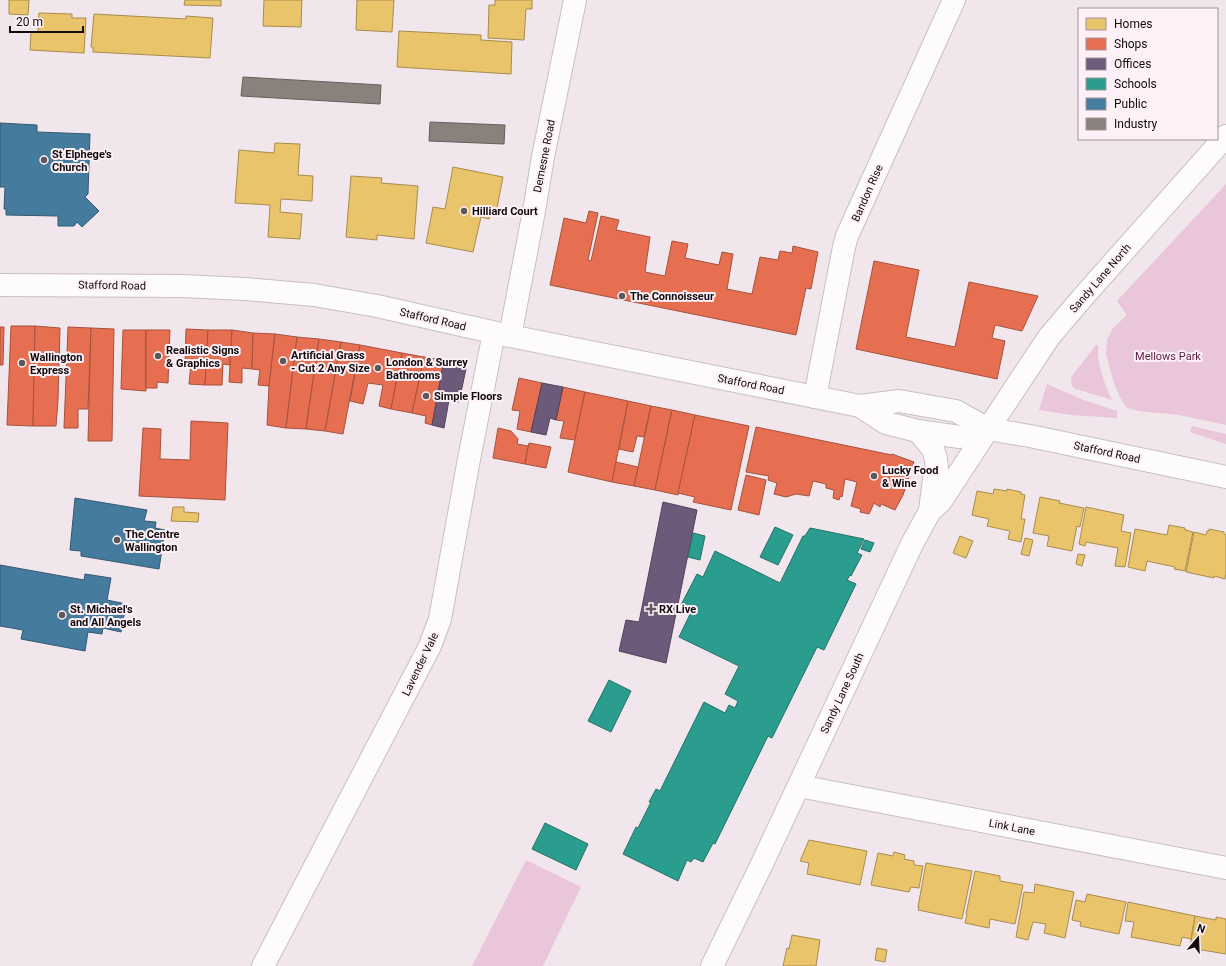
<svg xmlns="http://www.w3.org/2000/svg" width="1226" height="966" font-family="Roboto,sans-serif">
  <style>
    .green { fill: #eac6da }
    .homes { fill: #e9c46a; stroke: #a88c4e }
    .shops { fill: #e76f51; stroke: #a7513d }
    .offices { fill: #6d597a; stroke: #51425a }
    .schools { fill: #2a9d8f; stroke: #227168 }
    .public { fill: #457b9d; stroke: #355972 }
    .industry { fill: #8a817c; stroke: #665e5b }
    .lines { fill: none; stroke-linecap: round; stroke-linejoin: round }
    .street-casing { stroke: #c7c0c3; stroke-width: 24 }
    .secondary-casing { stroke: #c7c0c3; stroke-width: 24 }
    .street { stroke: #fdfbfc; stroke-width: 22 }
    .secondary { stroke: #fdfbfc; stroke-width: 22 }
    .poi-dot { fill: #5f585b; stroke: #fdf1f7; stroke-width: 1.5 }
    .labels { text-anchor: middle; stroke-width: 4; stroke-linejoin: round; paint-order: stroke }
    .poi-label { font-size: 11px; font-weight: bold; fill: #110b0e; stroke: #fdf1f7; text-anchor: start }
    .street-label { font-size: 11px; fill: #110b0e; stroke: #fdf1f7 }
    .park-label { font-size: 11px; fill: #5f1c48; stroke: #fdf1f7 }
  </style>
  <rect width="100%" height="100%" fill="#f0e6eb"/>
  <g class="green">
    <polygon points="1226,184 1226,425 1179,415 1138,411 1127,408 1121,399 1114,383 1106,354 1107,340 1113,328 1127,315 1117,301"/>
    <path d="M1096 345H1098C1097 365 1104 382 1112 400L1076 389 1072 386 1071 381 1072 376Z"/>
    <polygon points="1047,384 1081,399 1117,411 1117,418 1071,415 1039,410"/>
    <polygon points="1192,426 1226,434 1226,444 1190,432"/>
    <polygon points="526,860 581,887 543,966 472,966"/>
  </g>
  <g class="homes">
    <polygon points="9,0 29,0 28,15 9,14"/>
    <polygon points="185,0 221,0 221,6 184,5"/>
    <polygon points="264,0 302,0 301,27 263,26"/>
    <polygon points="357,0 394,0 392,32 356,30"/>
    <polygon points="495,0 532,0 532,9 526,9 524,40 488,38 489,5 495,5"/>
    <polygon points="39,13 72,14 72,18 86,18 84,53 30,50 31,32 38,32"/>
    <polygon points="94,14 186,19 186,16 213,18 210,58 93,52 93,47 91,47"/>
    <polygon points="399,31 481,35 481,40 512,42 511,74 397,67"/>
    <polygon points="275,143 300,144 298,175 313,176 312,201 281,199 280,212 302,214 300,239 268,237 270,205 235,203 239,150 274,153"/>
    <polygon points="453,167 503,177 496,213 490,212 489,219 481,217 473,252 426,243 433,207 445,209"/>
    <polygon points="351,176 382,178 381,183 418,186 414,239 377,235 377,240 346,237"/>
    <polygon points="994,489 1007,491 1007,489 1021,492 1021,494 1025,495 1021,519 1025,519 1021,542 1008,539 1010,531 987,526 989,519 972,515 977,491 993,494"/>
    <polygon points="1040,497 1060,501 1059,503 1084,508 1080,527 1077,526 1072,551 1047,546 1049,536 1033,533"/>
    <polygon points="173,507 184,507 184,512 199,513 198,522 171,521"/>
    <polygon points="1086,507 1124,515 1121,531 1131,533 1125,567 1115,566 1118,548 1086,542 1085,546 1079,544"/>
    <polygon points="1169,525 1185,528 1185,530 1193,532 1185,571 1174,569 1175,567 1147,561 1145,571 1128,567 1135,529 1167,535"/>
    <polygon points="1209,529 1224,532 1224,534 1226,535 1226,574 1225,579 1214,576 1214,578 1186,572 1194,532 1206,535 1207,531 1209,531"/>
    <polygon points="960,536 973,541 966,558 953,553"/>
    <polygon points="1025,538 1033,540 1029,556 1021,554"/>
    <polygon points="1078,554 1085,555 1082,566 1076,564"/>
    <polygon points="809,840 867,851 860,885 807,874 809,863 800,861"/>
    <polygon points="894,852 905,855 904,859 914,861 914,865 923,866 919,888 911,887 909,892 871,885 878,853 893,856"/>
    <polygon points="926,863 972,871 962,919 918,910 919,907 918,907"/>
    <polygon points="975,871 1000,876 1000,881 1023,885 1015,924 990,919 989,928 965,923 967,914 966,914"/>
    <polygon points="1035,884 1074,892 1065,938 1044,933 1046,924 1033,922 1028,940 1016,937 1024,892 1034,893"/>
    <polygon points="1087,894 1126,902 1119,934 1080,926 1081,922 1072,920 1076,900 1085,902"/>
    <polygon points="1128,902 1195,916 1191,939 1182,937 1180,946 1131,937 1134,922 1125,921"/>
    <polygon points="1195,916 1216,920 1216,917 1226,919 1226,954 1190,948"/>
    <polygon points="792,935 820,940 816,966 783,966 787,948 789,949"/>
    <polygon points="877,948 887,950 885,962 875,960"/>
  </g>
  <g class="shops">
    <polygon points="589,211 598,213 588,260 591,261 601,216 619,220 616,230 650,237 645,272 665,276 672,241 688,244 685,258 719,265 722,252 733,254 727,289 752,294 760,257 778,260 780,251 792,253 793,246 818,252 811,289 806,288 796,335 550,285 564,218 586,223"/>
    <polygon points="874,261 919,270 906,337 955,347 969,282 1038,296 1022,331 995,325 992,338 1005,341 997,379 856,349"/>
    <polygon points="11,326 35,326 33,426 7,425"/>
    <polygon points="35,326 60,328 58,400 56,426 33,426"/>
    <polygon points="0,327 4,327 3,365 0,365"/>
    <polygon points="68,327 91,328 88,409 78,409 78,428 64,428"/>
    <polygon points="91,328 114,329 112,441 88,441"/>
    <polygon points="186,329 208,330 205,385 189,384 191,363 185,363"/>
    <polygon points="123,330 146,330 146,391 121,389"/>
    <polygon points="146,330 170,330 168,383 157,382 157,388 146,388"/>
    <polygon points="208,330 232,330 230,365 223,364 222,385 205,385"/>
    <polygon points="232,330 253,333 252,369 242,368 242,383 229,382"/>
    <polygon points="253,333 275,334 269,386 258,385 260,370 252,369"/>
    <polygon points="275,334 297,337 286,428 267,425 269,386"/>
    <polygon points="297,337 319,339 306,429 286,428"/>
    <polygon points="319,339 341,342 325,431 306,429"/>
    <polygon points="341,342 360,345 343,434 325,431"/>
    <polygon points="360,345 402,353 391,409 379,406 383,385 368,383 363,404 350,401"/>
    <polygon points="402,353 424,357 412,413 391,409"/>
    <polygon points="424,357 444,360 432,425 425,423 426,416 412,413"/>
    <polygon points="519,378 542,383 531,432 517,429 520,411 512,410"/>
    <polygon points="563,387 585,392 575,440 560,438 564,421 556,420"/>
    <polygon points="585,392 628,401 612,482 568,472"/>
    <polygon points="628,401 651,406 644,437 637,436 633,452 619,449"/>
    <polygon points="651,406 672,410 655,490 634,486"/>
    <polygon points="672,410 695,415 678,495 655,490"/>
    <polygon points="695,415 749,426 731,510 693,502 695,497 678,493"/>
    <polygon points="191,421 228,423 225,500 139,496 143,428 161,429 160,459 190,460"/>
    <polygon points="756,427 892,455 892,454 914,462 903,495 895,510 881,504 880,507 874,503 869,514 860,512 861,509 851,506 857,482 845,479 842,497 840,496 839,500 833,498 834,490 826,488 826,484 813,481 809,496 796,494 786,497 774,494 777,483 768,480 769,476 746,472"/>
    <polygon points="498,428 511,431 518,439 517,444 528,446 525,464 493,458"/>
    <polygon points="529,443 551,447 546,468 525,464"/>
    <polygon points="616,462 638,467 634,486 612,482"/>
    <polygon points="746,475 766,480 759,515 738,510"/>
  </g>
  <g class="offices">
    <polygon points="444,360 467,364 459,402 449,400 444,428 432,425"/>
    <polygon points="542,383 563,387 556,420 550,418 546,435 531,432"/>
    <polygon points="663,502 697,510 666,663 619,651 626,620 639,622"/>
  </g>
  <g class="schools">
    <polygon points="775,527 793,535 778,565 760,557"/>
    <polygon points="810,528 864,539 857,553 862,555 851,576 850,575 847,580 856,584 824,650 817,647 772,738 768,736 715,844 713,843 703,862 694,858 691,862 687,860 678,881 623,854 636,827 638,828 651,802 649,802 656,789 660,791 704,702 725,713 729,705 735,708 738,701 725,694 739,666 679,637 692,610 681,605 697,574 703,577 715,551 780,583 803,536 805,536"/>
    <polygon points="693,533 705,536 700,560 688,557"/>
    <polygon points="865,540 874,543 870,552 861,549"/>
    <polygon points="609,680 631,691 611,732 588,721"/>
    <polygon points="545,823 588,844 576,870 532,849"/>
  </g>
  <g class="public">
    <polygon points="0,123 37,125 37,132 90,134 88,194 85,197 99,211 82,227 77,222 74,226 58,226 58,216 6,215 6,209 4,209 5,187 0,187"/>
    <polygon points="75,498 147,510 144,521 156,522 155,528 165,530 159,569 81,556 81,551 70,550"/>
    <polygon points="0,565 84,580 85,574 111,578 107,600 126,604 121,632 103,628 102,634 88,632 85,651 21,639 23,630 0,626"/>
  </g>
  <g class="industry">
    <polygon points="243,77 381,85 380,104 241,96"/>
    <polygon points="430,122 505,125 504,144 429,141"/>
  </g>
  <g class="lines">
    <g class="street-casing">
      <g id="street">
        <polyline points="510,336 534,211 543,157 575,0"/>
        <polyline points="815,397 844,247 847,236 954,0"/>
        <polyline points="988,429 1049,337 1083,297 1226,136"/>
        <polyline points="799,786 1226,868"/>
        <polyline points="263,966 430,646 440,619 469,459 494,333"/>
      </g>
    </g>
    <g class="secondary-casing">
      <g id="secondary">
        <polyline points="0,285 182,286 245,289 314,295 377,306 510,336 860,406 899,401 956,411 988,429 1030,436 1226,477"/>
        <polyline points="860,406 886,423 918,431 960,437 988,429"/>
        <polyline points="918,431 933,449 936,459 937,469 934,479 930,511"/>
        <polyline points="712,966 760,868 912,544 930,511 941,501 988,429"/>
      </g>
    </g>
    <use href="#street" class="street"/>
    <use href="#secondary" class="secondary"/>
  </g>
  <g class="poi-dot">
    <circle cx="44" cy="160" r="4"/>
    <circle cx="464" cy="211" r="4"/>
    <circle cx="622" cy="296" r="4"/>
    <circle cx="158" cy="356" r="4"/>
    <circle cx="283" cy="361" r="4"/>
    <circle cx="22" cy="363" r="4"/>
    <circle cx="378" cy="368" r="4"/>
    <circle cx="426" cy="396" r="4"/>
    <circle cx="874" cy="476" r="4"/>
    <circle cx="117" cy="540" r="4"/>
    <path d="M649 603h4v4h4v4h-4v4h-4v-4h-4v-4h4z"/>
    <circle cx="62" cy="615" r="4"/>
  </g>
  <g class="labels">
    <g class="poi-label">
      <text x="52" y="158">St Elphege's<tspan x="52" dy="13">Church</tspan></text>
      <text x="472" y="215">Hilliard Court</text>
      <text x="630" y="300">The Connoisseur</text>
      <text x="166" y="354">Realistic Signs<tspan x="166" dy="13">&amp; Graphics</tspan></text>
      <text x="291" y="359">Artificial Grass<tspan x="291" dy="13">- Cut 2 Any Size</tspan></text>
      <text x="30" y="361">Wallington<tspan x="30" dy="13">Express</tspan></text>
      <text x="386" y="366">London &amp; Surrey<tspan x="386" dy="13">Bathrooms</tspan></text>
      <text x="434" y="400">Simple Floors</text>
      <text x="882" y="474">Lucky Food<tspan x="882" dy="13">&amp; Wine</tspan></text>
      <text x="125" y="538">The Centre<tspan x="125" dy="13">Wallington</tspan></text>
      <text x="70" y="613">St. Michael's<tspan x="70" dy="13">and All Angels</tspan></text>
      <text x="659" y="613">RX Live</text>
    </g>
    <g class="street-label">
      <text transform="translate(544 156) rotate(-79)" y="4">Demesne Road</text>
      <text transform="translate(867 193) rotate(-66)" y="4">Bandon Rise</text>
      <text transform="translate(1100 278) rotate(-49)" y="4">Sandy Lane North</text>
      <text transform="translate(112 285) rotate(1)" y="4">Stafford Road</text>
      <text transform="translate(433 319) rotate(13)" y="4">Stafford Road</text>
      <text transform="translate(751 384) rotate(11)" y="4">Stafford Road</text>
      <text transform="translate(1107 452) rotate(12)" y="4">Stafford Road</text>
      <text transform="translate(420 664) rotate(-64)" y="4">Lavender Vale</text>
      <text transform="translate(842 693) rotate(-65)" y="4">Sandy Lane South</text>
      <text transform="translate(1012 827) rotate(11)" y="4">Link Lane</text>
    </g>
    <g class="park-label">
      <text x="1168" y="360">Mellows Park</text>
    </g>
  </g>
  <rect x="1078" y="8" width="140" height="132" fill="#fdf1f7" stroke="#9f959a"/>
  <rect x="1086" y="18" width="20" height="12" fill="#e9c46a" stroke="#9f959a"/>
  <text x="1114" y="28" font-size="12" fill="#110b0e">Homes</text>
  <rect x="1086" y="38" width="20" height="12" fill="#e76f51" stroke="#9f959a"/>
  <text x="1114" y="48" font-size="12" fill="#110b0e">Shops</text>
  <rect x="1086" y="58" width="20" height="12" fill="#6d597a" stroke="#9f959a"/>
  <text x="1114" y="68" font-size="12" fill="#110b0e">Offices</text>
  <rect x="1086" y="78" width="20" height="12" fill="#2a9d8f" stroke="#9f959a"/>
  <text x="1114" y="88" font-size="12" fill="#110b0e">Schools</text>
  <rect x="1086" y="98" width="20" height="12" fill="#457b9d" stroke="#9f959a"/>
  <text x="1114" y="108" font-size="12" fill="#110b0e">Public</text>
  <rect x="1086" y="118" width="20" height="12" fill="#8a817c" stroke="#9f959a"/>
  <text x="1114" y="128" font-size="12" fill="#110b0e">Industry</text>
  <g transform="translate(1198 938) rotate(19)" stroke="#fdf1f7" stroke-width="3" paint-order="stroke">
  <path d="M0-3L7 15L0 10L-7 15Z" fill="#110b0e"/>
  <text y="-6" font-size="11" font-weight="bold" text-anchor="middle" fill="#110b0e">N</text>
  </g>
  <path d="M10 26v6h73v-6" fill="none" stroke="#110b0e" stroke-width="2"/>
  <text x="16" y="26" font-size="12" fill="#110b0e" stroke="#fdf1f7" stroke-width="3" paint-order="stroke">20 m</text>
</svg>
